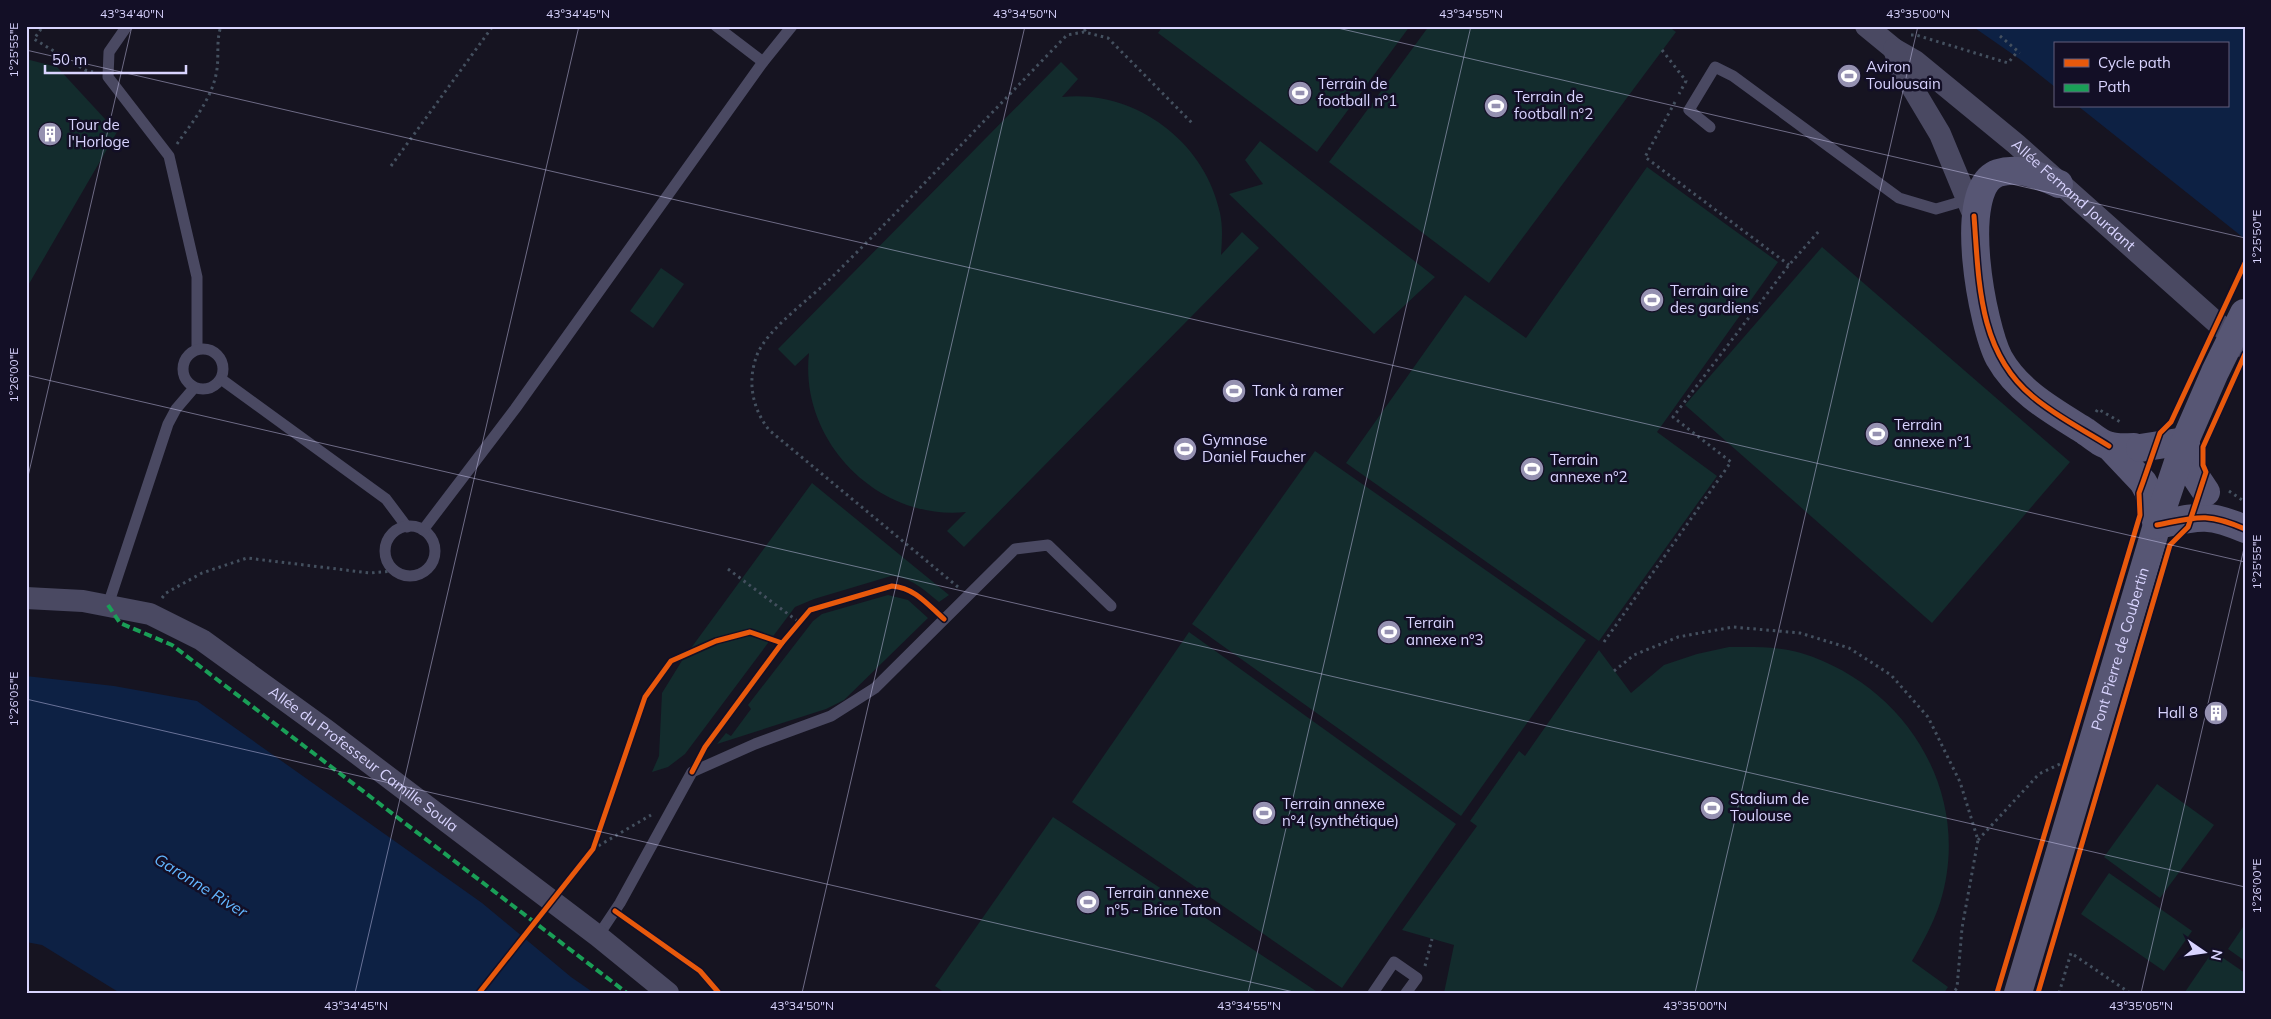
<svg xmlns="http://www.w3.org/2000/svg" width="2271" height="1019" font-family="Mulish,sans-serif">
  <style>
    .green { fill: #132c2d }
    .water { fill: #0d2144 }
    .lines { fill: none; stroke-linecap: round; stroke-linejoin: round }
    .path { stroke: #44505f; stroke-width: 3; stroke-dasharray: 2.5 4; stroke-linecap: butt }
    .service { stroke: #4a4962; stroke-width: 11 }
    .minor { stroke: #4a4962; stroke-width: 22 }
    .secondary { stroke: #575674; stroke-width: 28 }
    .secondary-bridge { stroke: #575674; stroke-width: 28 }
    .quiet { stroke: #1a9f57; stroke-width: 4; stroke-dasharray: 8 4; stroke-linecap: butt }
    .cycleway-casing { stroke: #130f26; stroke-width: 8 }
    .cycleway { stroke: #e8590c; stroke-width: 5 }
    .ticks { fill: none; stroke: #d9d4ff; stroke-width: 1; stroke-opacity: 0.45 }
    .labels { text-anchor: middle; stroke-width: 5; stroke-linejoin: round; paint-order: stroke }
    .poi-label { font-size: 15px; fill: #d9d4ff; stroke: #130f26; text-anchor: start }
    .street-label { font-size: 15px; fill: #d9d4ff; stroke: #130f26 }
    .water-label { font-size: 16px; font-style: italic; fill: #62b6ff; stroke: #130f26 }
    .neatline { fill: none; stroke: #d9d4ff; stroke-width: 2 }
    .ticks-label { font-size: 12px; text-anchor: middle; fill: #d9d4ff }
  </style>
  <rect width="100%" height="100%" fill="#161421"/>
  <g class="green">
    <polygon points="1163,26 1410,26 1317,152 1158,33"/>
    <polygon points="1429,26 1668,26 1676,32 1489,283 1329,162"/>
    <polygon points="26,59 57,67 117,132 26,289"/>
    <path d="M1061 62 1078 79 1062 97C1134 89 1205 141 1220 213 1223 227 1222 241 1221 255L1242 232 1259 248 964 547 947 531 966 512C878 521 799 441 809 353L795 366 778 349Z"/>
    <polygon points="1260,141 1435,277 1374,334 1229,194 1263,184 1245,160"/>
    <polygon points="1647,167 1778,262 1657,432 1717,476 1599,641 1346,463 1465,295 1526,338"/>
    <polygon points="1822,247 2070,462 1932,623 1685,405"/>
    <polygon points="661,268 684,284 653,328 630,311"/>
    <polygon points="1315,451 1586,640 1461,816 1192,624"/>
    <path d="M812 483 949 595 939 602C924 590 911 577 891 576L814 599 795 607 685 754 668 767 652 772 659 756 662 693 683 659Z"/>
    <polygon points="888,595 908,600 928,618 844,700 826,709 717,744 726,733 731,736 751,709 748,705 813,621 822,614"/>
    <polygon points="1189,632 1456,824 1342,988 1072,802"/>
    <path d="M1729 647C1753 647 1777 646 1801 653 1906 685 1974 794 1940 903 1933 924 1923 942 1912 961L1948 987 1944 993H1444L1454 945 1402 930 1477 826 1470 821 1519 751 1525 756 1599 650 1631 693 1664 665 1697 654Z"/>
    <polygon points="2157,784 2214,825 2160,898 2104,857"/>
    <polygon points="1053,817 1319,993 945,993 935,986"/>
    <polygon points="2109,873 2192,931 2164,971 2081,914"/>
    <polygon points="2245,924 2245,961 2228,949"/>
    <polygon points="2213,951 2245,973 2245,993 2185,992"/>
  </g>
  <g class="water">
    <polygon points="1972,26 2245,26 2245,239 2078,106 2227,106 2227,44 2055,44 2055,87 2021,60"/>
    <polygon points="26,676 114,686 197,701 482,903 571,977 594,993 120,993 42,945 26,942"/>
  </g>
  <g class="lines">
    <g class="path">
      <polyline points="41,29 34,39 85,70 93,72"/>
      <polyline points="1084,31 1089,26"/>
      <polyline points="1911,35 1916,35 2008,63 2018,51"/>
      <polyline points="2000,36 2020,53"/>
      <polyline points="1662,50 1686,81 1679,94"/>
      <polyline points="1675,102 1645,157 1789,265"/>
      <path d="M177 144C193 121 213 98 217 69 219 54 216 41 221 26"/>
      <polyline points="391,166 493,26"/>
      <polyline points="2096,412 2098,409 2122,423"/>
      <polyline points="2229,491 2245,502"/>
      <polyline points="728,569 800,623"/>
      <path d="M958 587 769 430C752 408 747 381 757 355 767 329 810 299 830 279 911 199 988 116 1067 35L1084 32 1108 38 1192 123"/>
      <polyline points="162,598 166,593 202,573 247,558 370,573 394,571"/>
      <polyline points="1604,642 1731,462 1673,417 1789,265 1819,231"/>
      <polyline points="1614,671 1634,655 1678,637 1733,627 1800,633 1849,648 1891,675 1928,717 1960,782 1978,840 1962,928 1957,988 1953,993"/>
      <polyline points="1978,840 2039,774 2064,762"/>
      <polyline points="593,849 651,815"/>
      <polyline points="1425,966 1432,939"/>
      <polyline points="2059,993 2071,953 2130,993"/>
    </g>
    <g class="service">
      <polyline points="127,26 109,52 108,77 169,156 197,277 197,349"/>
      <polyline points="716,26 763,62"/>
      <polyline points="1710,127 1689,110 1715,67 1733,76 1899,198 1936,209 1967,200"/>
      <circle cx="203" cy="369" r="20"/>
      <polyline points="221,379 386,499 407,527"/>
      <circle cx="410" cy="551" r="25"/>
      <polyline points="423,530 515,409 763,62 792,26"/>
      <polyline points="108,605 168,424 176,409 194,388"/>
      <polyline points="598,936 620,903 692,772 755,744 831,716 875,688 1015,549 1048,545 1111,606"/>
      <polyline points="1373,993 1394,962 1417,978 1406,993"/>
    </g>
    <g class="minor">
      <path id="s1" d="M1866 26 1894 49 1915 61 2016 144 2245 348"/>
      <polyline points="1894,49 1900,67 1940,134 1974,216"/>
      <path id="s2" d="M26 598 83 601 150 614 202 640 326 730 598 936 668 993"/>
    </g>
    <g class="secondary">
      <path d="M2059 184C2040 176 2019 166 1998 173 1955 188 1983 328 1999 358 2018 392 2053 411 2085 431 2092 436 2102 445 2111 446 2118 448 2126 447 2134 447"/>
      <path id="s3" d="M2018 993 2157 525C2197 517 2206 512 2245 529"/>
    </g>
    <g class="secondary-bridge">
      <polyline points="2185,441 2194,474 2206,492"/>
      <polyline points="2109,446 2143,482 2148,491 2157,525"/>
      <polyline points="2140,448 2185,441"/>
      <polyline points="2157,525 2185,441 2215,372 2244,313"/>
    </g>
    <polyline class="quiet" points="108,605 120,623 172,645 627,993"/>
    <g class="cycleway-casing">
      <g id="cycleway">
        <path d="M1974 216C1979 281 1978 351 2032 396 2055 416 2084 430 2109 446"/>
        <path d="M2157 525C2197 517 2206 512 2245 529"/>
        <path d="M692 772 705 747 782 643 810 610 892 586C915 588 927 604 944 619"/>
        <polyline points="615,911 700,971 719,993"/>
        <polyline points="479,993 593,849 645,697 671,661 716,641 750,632 782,643"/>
        <polyline points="1997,993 2140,515 2139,493 2143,482 2160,433 2171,422 2245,263"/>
        <polyline points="2038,993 2170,545 2188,527 2206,472 2203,465 2203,447 2245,354"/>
      </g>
    </g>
    <use href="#cycleway" class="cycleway"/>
  </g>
  <path class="ticks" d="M1329 26 2245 238M26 50 2245 562M26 375 2245 887M26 485 132 26M26 699 1298 993M355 993 579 26M802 993 1025 26M1248 993 1471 26M1695 993 1918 26M2141 993 2245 544"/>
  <defs>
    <g id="stadium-disc" transform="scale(1.25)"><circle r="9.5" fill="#9591b1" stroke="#130f26"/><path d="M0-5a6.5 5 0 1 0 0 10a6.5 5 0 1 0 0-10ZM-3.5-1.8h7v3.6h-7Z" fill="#fff"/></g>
    <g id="building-disc" transform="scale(1.25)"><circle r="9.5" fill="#9591b1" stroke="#130f26"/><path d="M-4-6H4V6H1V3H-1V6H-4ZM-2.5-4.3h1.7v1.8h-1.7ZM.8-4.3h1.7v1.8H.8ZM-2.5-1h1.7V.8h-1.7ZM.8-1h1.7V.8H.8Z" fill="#fff"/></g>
  </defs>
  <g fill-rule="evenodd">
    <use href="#stadium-disc" x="1849" y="76"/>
    <use href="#stadium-disc" x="1300" y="93"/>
    <use href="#stadium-disc" x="1496" y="106"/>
    <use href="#building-disc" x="50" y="134"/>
    <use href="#stadium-disc" x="1652" y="300"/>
    <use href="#stadium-disc" x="1234" y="391"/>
    <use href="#stadium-disc" x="1877" y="434"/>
    <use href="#stadium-disc" x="1185" y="449"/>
    <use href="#stadium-disc" x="1532" y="469"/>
    <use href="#stadium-disc" x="1389" y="632"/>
    <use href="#building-disc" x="2216" y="713"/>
    <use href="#stadium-disc" x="1712" y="808"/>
    <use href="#stadium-disc" x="1264" y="813"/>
    <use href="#stadium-disc" x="1088" y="902"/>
  </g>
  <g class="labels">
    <g class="poi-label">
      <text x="1866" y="72">Aviron<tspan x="1866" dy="17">Toulousain</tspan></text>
      <text x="1318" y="89">Terrain de<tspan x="1318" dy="17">football n°1</tspan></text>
      <text x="1514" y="102">Terrain de<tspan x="1514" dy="17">football n°2</tspan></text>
      <text x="68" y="130">Tour de<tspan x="68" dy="17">l'Horloge</tspan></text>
      <text x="1670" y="296">Terrain aire<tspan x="1670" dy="17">des gardiens</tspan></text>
      <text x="1252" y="396">Tank à ramer</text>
      <text x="1894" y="430">Terrain<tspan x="1894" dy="17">annexe n°1</tspan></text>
      <text x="1202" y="445">Gymnase<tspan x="1202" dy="17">Daniel Faucher</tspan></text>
      <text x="1550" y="465">Terrain<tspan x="1550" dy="17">annexe n°2</tspan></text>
      <text x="1406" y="628">Terrain<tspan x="1406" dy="17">annexe n°3</tspan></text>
      <text x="2198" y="718" text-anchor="end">Hall 8</text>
      <text x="1730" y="804">Stadium de<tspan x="1730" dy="17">Toulouse</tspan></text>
      <text x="1282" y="809">Terrain annexe<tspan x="1282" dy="17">n°4 (synthétique)</tspan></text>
      <text x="1106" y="898">Terrain annexe<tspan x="1106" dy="17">n°5 - Brice Taton</tspan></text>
    </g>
    <g class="street-label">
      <text dy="5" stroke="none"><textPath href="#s1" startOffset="268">Allée Fernand Jourdant</textPath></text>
      <text dy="5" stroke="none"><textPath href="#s3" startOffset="359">Pont Pierre de Coubertin</textPath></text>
      <text dy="5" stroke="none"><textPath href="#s2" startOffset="384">Allée du Professeur Camille Soula</textPath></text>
    </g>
    <g class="water-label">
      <text transform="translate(201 885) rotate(32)" y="6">Garonne River</text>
    </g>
  </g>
  <rect width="2271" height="1019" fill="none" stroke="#130f26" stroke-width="55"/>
  <rect x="2054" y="42" width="175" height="65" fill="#130f26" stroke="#625e7d"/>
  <rect x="2064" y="59" width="25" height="8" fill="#e8590c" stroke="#625e7d"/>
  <text x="2098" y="68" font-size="15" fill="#d9d4ff">Cycle path</text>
  <rect x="2064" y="84" width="25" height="8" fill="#1a9f57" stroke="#625e7d"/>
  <text x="2098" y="92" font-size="15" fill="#d9d4ff">Path</text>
  <g transform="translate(2204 952) rotate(103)" stroke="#130f26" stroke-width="4" paint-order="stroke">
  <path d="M0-4L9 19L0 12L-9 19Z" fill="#d9d4ff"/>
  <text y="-8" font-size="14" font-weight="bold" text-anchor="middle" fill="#d9d4ff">N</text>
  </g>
  <path d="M45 65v8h141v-8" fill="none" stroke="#d9d4ff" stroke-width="2.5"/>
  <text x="52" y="65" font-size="15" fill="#d9d4ff" stroke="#130f26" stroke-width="4" paint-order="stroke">50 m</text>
  <rect x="28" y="28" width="2216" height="964" class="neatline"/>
  <g class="ticks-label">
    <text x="132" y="18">43°34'40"N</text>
    <text x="578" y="18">43°34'45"N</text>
    <text x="1025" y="18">43°34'50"N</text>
    <text x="1471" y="18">43°34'55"N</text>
    <text x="1918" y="18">43°35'00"N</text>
    <text transform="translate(14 50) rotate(-90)" y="4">1°25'55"E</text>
    <text transform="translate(2257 237) rotate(-90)" y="4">1°25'50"E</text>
    <text transform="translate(14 375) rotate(-90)" y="4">1°26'00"E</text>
    <text transform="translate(2257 562) rotate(-90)" y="4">1°25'55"E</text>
    <text transform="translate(14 699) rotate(-90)" y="4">1°26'05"E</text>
    <text transform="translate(2257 886) rotate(-90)" y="4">1°26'00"E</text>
    <text x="356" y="1010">43°34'45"N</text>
    <text x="802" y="1010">43°34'50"N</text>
    <text x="1249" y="1010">43°34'55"N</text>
    <text x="1695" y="1010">43°35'00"N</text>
    <text x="2141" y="1010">43°35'05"N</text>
  </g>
</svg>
